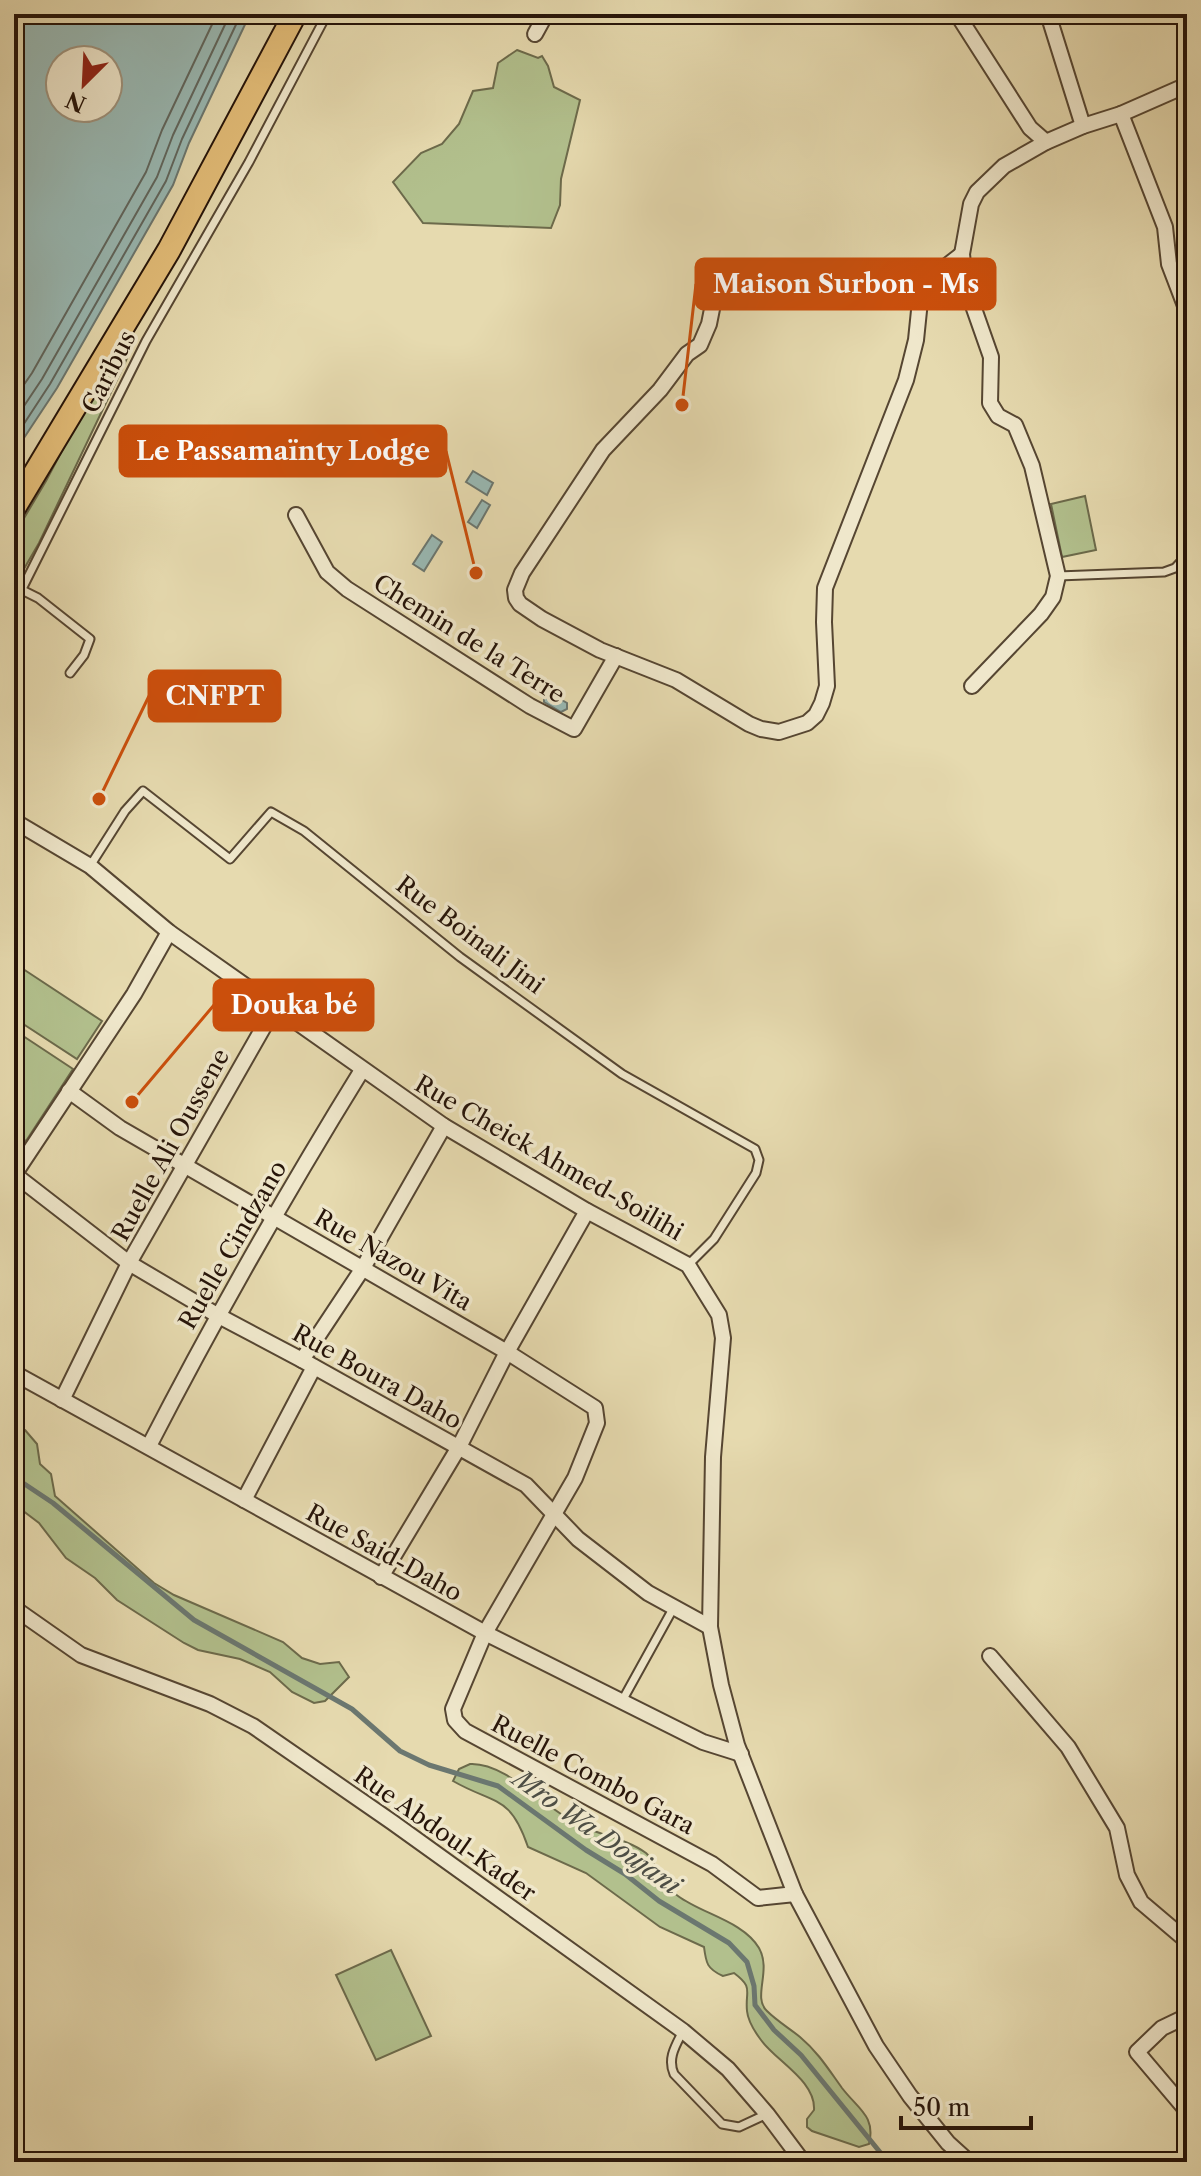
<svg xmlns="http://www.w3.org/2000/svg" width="1201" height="2176" font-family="'Libre Caslon Text',serif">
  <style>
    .green { fill: #b2c08d; stroke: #6c6a4b; stroke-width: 2 }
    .water { fill: #99b9b4; stroke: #6b7770; stroke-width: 2; fill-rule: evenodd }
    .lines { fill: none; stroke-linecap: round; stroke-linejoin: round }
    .shore { stroke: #60665e; stroke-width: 2 }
    .stream { stroke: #6b7770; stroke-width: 5 }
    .service-casing { stroke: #564632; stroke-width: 11 }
    .minor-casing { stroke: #564632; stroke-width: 18 }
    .primary-casing { stroke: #261409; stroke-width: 26 }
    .service { stroke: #efe7cb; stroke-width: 7 }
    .minor { stroke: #efe7cb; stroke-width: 14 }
    .primary { stroke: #e3bd78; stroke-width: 22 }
    .labels { text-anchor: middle; stroke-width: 7; stroke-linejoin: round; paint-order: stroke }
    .street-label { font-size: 24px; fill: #261409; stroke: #efe7cb }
    .water-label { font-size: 26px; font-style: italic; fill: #4e4e45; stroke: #efe7cb }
    .leader { fill: none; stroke: #cb4f0c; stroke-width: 3 }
    .callout-dot { fill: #cb4f0c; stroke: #efe7cb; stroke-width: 3 }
    .callout { fill: #cb4f0c; stroke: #cb4f0c; stroke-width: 3 }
    .callout-label { font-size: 26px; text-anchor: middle; font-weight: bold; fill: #fff }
  </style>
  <rect width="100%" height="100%" fill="#e6daaf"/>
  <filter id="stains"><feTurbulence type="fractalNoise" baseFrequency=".0025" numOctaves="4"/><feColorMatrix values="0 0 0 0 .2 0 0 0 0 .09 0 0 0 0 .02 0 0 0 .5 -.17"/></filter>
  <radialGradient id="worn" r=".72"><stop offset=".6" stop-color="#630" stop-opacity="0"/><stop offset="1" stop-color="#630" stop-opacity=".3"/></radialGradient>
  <g class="green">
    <polygon points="517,50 538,58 542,56 548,66 554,87 580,100 561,179 560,205 551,228 423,223 393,182 421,153 442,144 459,124 473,91 493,88 498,63"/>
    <polygon points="123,351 127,358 124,365 39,543 14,586 14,535 46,481 103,373 118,352"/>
    <polygon points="1085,496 1096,550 1062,557 1051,504"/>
    <polygon points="14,963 102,1021 77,1059 14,1018"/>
    <polygon points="14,1030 73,1069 26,1141 14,1133"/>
    <polygon points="25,1430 37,1444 40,1464 51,1474 55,1496 154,1583 174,1595 283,1642 302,1658 320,1664 339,1662 349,1677 325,1701 314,1703 292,1692 270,1672 240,1659 198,1650 184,1643 117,1600 95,1578 66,1558 39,1523 14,1504 14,1431"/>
    <path d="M470 1764C506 1762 544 1808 579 1825 600 1835 627 1839 646 1853 655 1861 655 1869 661 1879 664 1884 672 1892 678 1896 702 1914 743 1921 759 1948 772 1971 752 1997 767 2011 777 2021 789 2028 800 2037 818 2052 829 2070 842 2088 858 2109 876 2116 869 2144L859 2147 812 2131 807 2127V2119L814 2110C816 2081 776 2061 761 2040 755 2032 748 2021 747 2011 745 1990 754 1988 734 1973L723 1976C707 1969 706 1963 704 1947L660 1927 586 1873 528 1847C510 1794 495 1805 453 1781L459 1769Z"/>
    <polygon points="391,1950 431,2036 376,2060 336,1975"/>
  </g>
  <g class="water">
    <path d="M14 14H250L189 143 173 185 57 388 14 453ZM60 60H108V108H60Z"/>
    <polygon points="473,471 493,483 487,495 466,482"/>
    <polygon points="482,500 490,505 477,528 468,522"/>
    <polygon points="432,535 442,542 424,571 413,564"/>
    <polygon points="550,693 567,703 567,709 561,712 544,702 544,696"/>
  </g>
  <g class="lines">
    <g class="shore">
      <polyline points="14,399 32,373 146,172 162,130 217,14"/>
      <polyline points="14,421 42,379 157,177 173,135 230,14"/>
      <polyline points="14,439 50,384 166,181 182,139 241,14"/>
    </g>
    <polyline class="stream" points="14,1477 53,1503 194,1620 352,1709 400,1751 429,1765 498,1786 586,1850 625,1874 659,1901 729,1943 747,1962 754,1986 755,2005 774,2030 801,2055 888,2162"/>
    <g class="service-casing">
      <g id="service">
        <polyline points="1058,576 1164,572 1175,568 1187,555"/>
        <polyline points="22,590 38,598 90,639 84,655 70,673"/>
        <polyline points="14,605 146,341 249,162 327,14"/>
        <polyline points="90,866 125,811 143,791 230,859 271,812 304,831 460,957 622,1074 755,1149 759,1160 756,1173 714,1239 688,1265"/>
        <polyline points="622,1701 674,1607"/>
        <path d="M683 2031C676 2045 667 2058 674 2074L722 2124 739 2127 767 2114"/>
      </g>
    </g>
    <g class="minor-casing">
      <g id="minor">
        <polyline points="957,14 1030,128 1046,142"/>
        <polyline points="1048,14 1083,126"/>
        <polyline points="535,34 546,14"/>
        <polyline points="1121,114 1165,227 1169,264 1187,311"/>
        <polyline points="713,304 709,324 700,345 687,354 660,390 603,450 522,573 515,590 516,598 520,604 542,619 600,650 676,680 749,724 761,729 779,732 807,723 816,715 822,703 827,686 824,622 825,588 906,380 916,340 921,291 926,282 962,254"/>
        <polyline points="296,515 327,572 347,589 530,706 574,729 616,656"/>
        <polyline points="972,686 1041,614 1053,597 1058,576 1032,466 1015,425 998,416 990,403 991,357 965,283 962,254 971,204 977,192 1004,166 1046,142 1083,126 1121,114 1187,85"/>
        <polyline points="14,821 90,866 169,932 444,1126 587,1211 688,1265 719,1315 723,1338 713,1457 710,1627 721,1685 737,1745 795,1894 876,2046 910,2096 948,2143 969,2162"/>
        <polyline points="69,1091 120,1128 507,1352 595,1408 597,1423 575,1478 485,1633 453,1709 455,1720 465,1731 712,1864 758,1898 795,1894"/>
        <polyline points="14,1174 129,1263 217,1315 302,1360 526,1485 578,1539 648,1593 710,1627"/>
        <polyline points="14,1175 134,994 169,932"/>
        <polyline points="302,1360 363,1268 444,1126"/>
        <polyline points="14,1373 485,1633 703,1742 741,1754"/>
        <polyline points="62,1400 129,1263 275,1007"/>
        <path d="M149 1446C215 1318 286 1193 362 1070"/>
        <polyline points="244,1500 314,1367"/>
        <polyline points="381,1577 459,1447 507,1352 587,1211"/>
        <polyline points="14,1608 81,1655 210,1704 253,1726 392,1822 683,2031 728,2069 767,2114 803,2162"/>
        <polyline points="990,1656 1068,1747 1117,1828 1127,1875 1141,1902 1187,1941"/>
        <polyline points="1187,2016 1162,2028 1137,2052 1187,2111"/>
      </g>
    </g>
    <g class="primary-casing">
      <polyline id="primary" points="14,508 169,250 295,14"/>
    </g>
    <use href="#service" class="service"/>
    <use href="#minor" class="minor"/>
    <use href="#primary" class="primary"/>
  </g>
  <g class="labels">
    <g class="street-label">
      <text transform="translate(109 372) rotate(-63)" y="8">Caribus</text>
      <text transform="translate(469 639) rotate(32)" y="8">Chemin de la Terre</text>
      <text transform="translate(470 935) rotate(37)" y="8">Rue Boinali Jini</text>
      <text transform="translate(171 1145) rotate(-61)" y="8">Ruelle Ali Oussene</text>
      <text transform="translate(549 1158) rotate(30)" y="8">Rue Cheick Ahmed-Soilihi</text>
      <text transform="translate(233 1245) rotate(-60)" y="8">Ruelle Cindzano</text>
      <text transform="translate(393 1260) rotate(30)" y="8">Rue Nazou Vita</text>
      <text transform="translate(377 1377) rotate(29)" y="8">Rue Boura Daho</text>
      <text transform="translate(384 1553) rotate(29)" y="8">Rue Said-Daho</text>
      <text transform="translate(593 1775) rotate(28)" y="8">Ruelle Combo Gara</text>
      <text transform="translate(445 1834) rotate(35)" y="8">Rue Abdoul-Kader</text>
    </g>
    <g class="water-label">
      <text transform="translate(597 1832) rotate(35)" y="9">Mro Wa Doujani</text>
    </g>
  </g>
  <path class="leader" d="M682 405L696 284M476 573L446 451M99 799L149 696M132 1102L214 1005"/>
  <g class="callout-dot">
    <circle cx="682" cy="405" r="8"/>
    <circle cx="476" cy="573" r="8"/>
    <circle cx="99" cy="799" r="8"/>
    <circle cx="132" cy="1102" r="8"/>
  </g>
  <g class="callout">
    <rect x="696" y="259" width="299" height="50" rx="8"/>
    <rect x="120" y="426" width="326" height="50" rx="8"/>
    <rect x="149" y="671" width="131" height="50" rx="8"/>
    <rect x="214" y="980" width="159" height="50" rx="8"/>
  </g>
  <g class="callout-label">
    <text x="846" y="293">Maison Surbon - Ms</text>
    <text x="283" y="460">Le Passamaïnty Lodge</text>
    <text x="215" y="705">CNFPT</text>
    <text x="294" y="1014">Douka bé</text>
  </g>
  <rect width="1201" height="2176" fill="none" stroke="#e6daaf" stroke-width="48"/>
  <rect x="16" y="16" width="1169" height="2144" fill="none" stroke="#261409" stroke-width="4"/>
  <rect x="24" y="24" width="1153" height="2128" fill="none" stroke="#261409" stroke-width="2"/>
  <g transform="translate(84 84) rotate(204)"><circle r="38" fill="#efe7cb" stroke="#9f937d" stroke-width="2"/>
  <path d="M0-6L14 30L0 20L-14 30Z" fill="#8f2418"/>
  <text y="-12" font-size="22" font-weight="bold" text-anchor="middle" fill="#261409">N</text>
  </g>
  <path d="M901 2116v12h130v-12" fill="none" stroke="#261409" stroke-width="4"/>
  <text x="913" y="2116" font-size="24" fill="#261409" stroke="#efe7cb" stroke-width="6" paint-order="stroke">50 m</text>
  <rect width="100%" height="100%" filter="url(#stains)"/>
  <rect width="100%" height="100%" fill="url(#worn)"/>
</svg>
